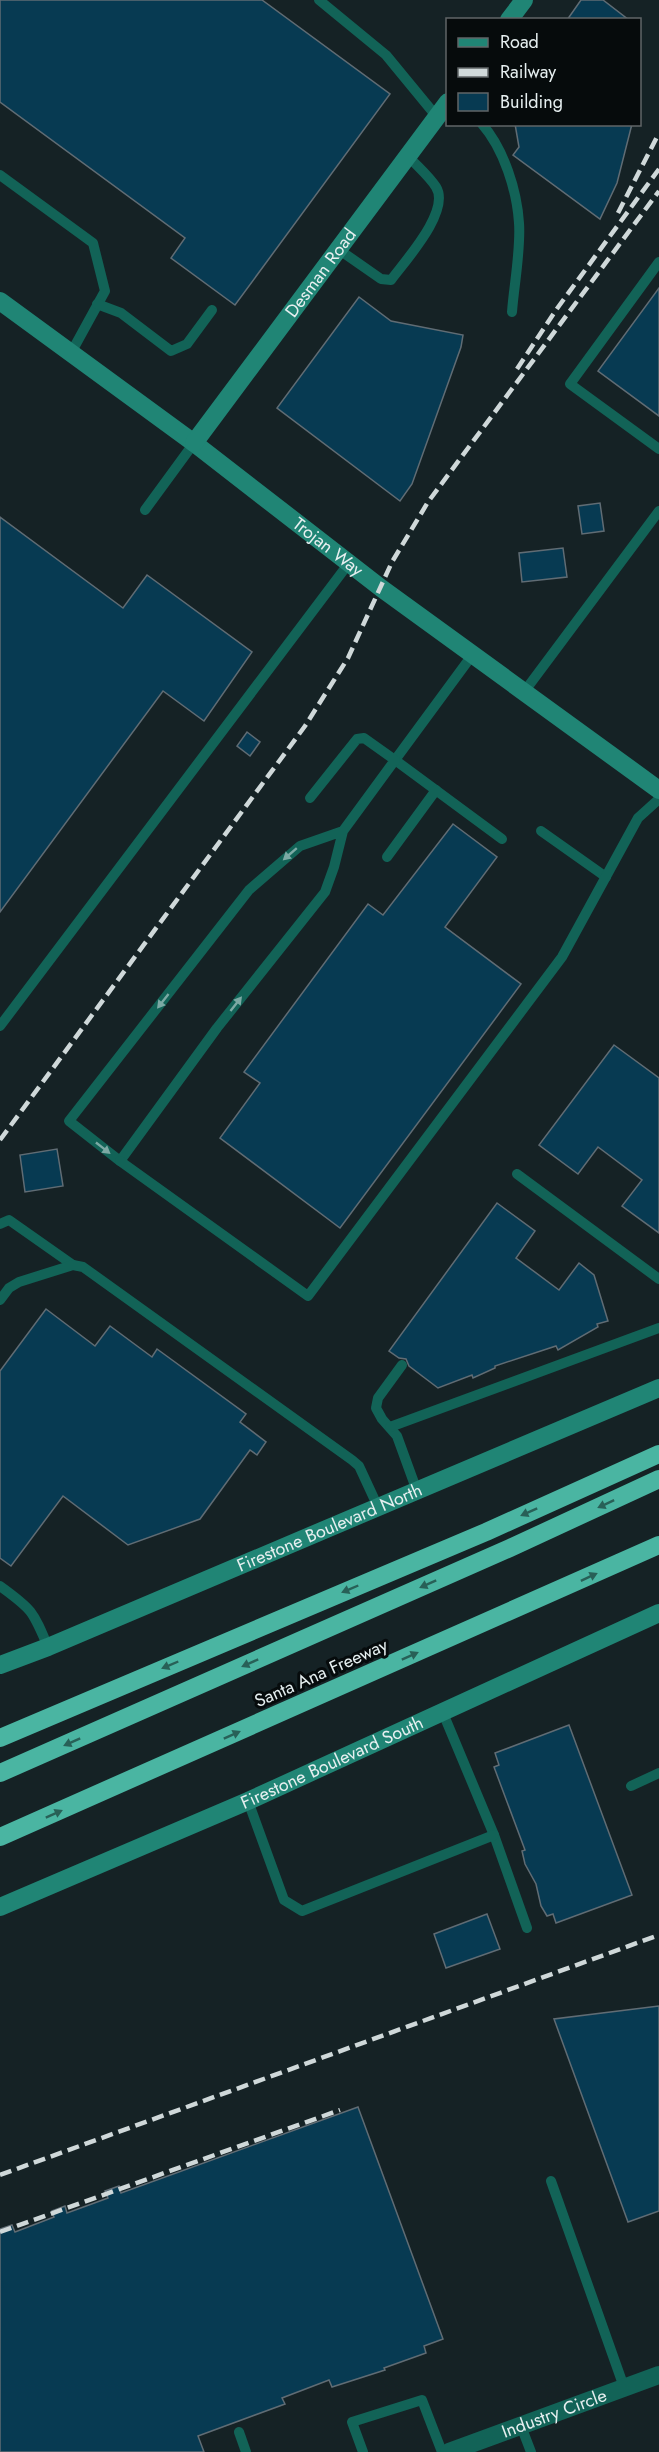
<svg xmlns="http://www.w3.org/2000/svg" width="659" height="2452" font-family="Jost,sans-serif">
  <style>
    .building { fill: #073a52; stroke: #606c74; stroke-width: 1.5 }
    .lines { fill: none; stroke-linecap: round; stroke-linejoin: round }
    .lane { stroke: #126357; stroke-width: 10 }
    .street { stroke: #126357; stroke-width: 18 }
    .secondary { stroke: #208575; stroke-width: 18 }
    .highway { stroke: #4ab5a2; stroke-width: 18 }
    .rail { stroke: #cfd8d9; stroke-width: 4.5; stroke-dasharray: 12 6; stroke-linecap: butt }
    .oneway { fill: #7ca9a4 }
    .oneway2 { fill: #286057 }
    .labels { text-anchor: middle; stroke-width: 6; stroke-linejoin: round; paint-order: stroke }
    .street-label { font-size: 18px; fill: #e6eff0; stroke: #060b0c }
  </style>
  <rect width="100%" height="100%" fill="#152225"/>
  <g class="building">
    <polygon points="0,0 262,0 390,94 235,305 171,258 185,238 0,102"/>
    <polygon points="581,0 603,0 629,20 567,20"/>
    <polygon points="515,124 632,124 617,183 600,219 513,155 519,147"/>
    <polygon points="659,288 659,416 598,371"/>
    <polygon points="359,297 391,321 463,335 461,347 412,484 400,501 277,408"/>
    <polygon points="600,503 604,531 582,534 578,506"/>
    <polygon points="0,517 123,608 147,575 252,652 204,721 163,691 0,912"/>
    <polygon points="563,548 567,577 522,582 519,553"/>
    <polygon points="247,732 260,742 250,756 237,746"/>
    <polygon points="453,824 497,857 445,927 521,984 340,1228 220,1138 260,1083 244,1072 368,904 383,915"/>
    <polygon points="614,1045 659,1078 659,1233 622,1206 642,1180 598,1147 578,1174 539,1145"/>
    <polygon points="57,1149 63,1186 25,1192 20,1155"/>
    <polygon points="497,1203 535,1231 516,1258 559,1290 579,1263 594,1275 608,1321 597,1324 598,1327 558,1350 556,1346 495,1366 495,1368 473,1378 472,1375 438,1388 409,1366 406,1359 399,1358 389,1351"/>
    <polygon points="46,1309 95,1346 110,1326 152,1357 157,1349 246,1414 240,1422 266,1442 257,1455 250,1450 200,1519 128,1545 63,1496 11,1566 0,1558 0,1371"/>
    <polygon points="569,1725 632,1895 556,1923 553,1914 547,1916 541,1906 536,1884 525,1864 522,1851 525,1850 494,1767 499,1765 495,1753"/>
    <polygon points="487,1914 500,1949 446,1968 434,1934"/>
    <polygon points="659,2006 659,2211 628,2222 554,2019"/>
    <polygon points="358,2107 443,2339 424,2346 426,2353 384,2368 385,2370 332,2387 329,2380 282,2398 285,2404 198,2436 204,2452 0,2452 0,2229 12,2225 15,2232 54,2217 52,2211 65,2206 67,2213 108,2198 105,2191 119,2186 121,2193"/>
  </g>
  <g class="lines">
    <g class="lane">
      <polyline points="319,0 386,55 437,117"/>
      <path d="M482 124C504 149 517 191 519 223 521 249 514 285 512 312"/>
      <polyline points="0,175 93,243 105,291 71,353"/>
      <path d="M338 249 381 279 391 280C405 261 451 211 436 187 429 176 417 166 408 156"/>
      <polyline points="659,262 570,384 659,449"/>
      <polyline points="97,304 121,313 171,351 187,344 212,310"/>
      <polyline points="145,510 194,443"/>
      <polyline points="473,654 395,760 502,839"/>
      <polyline points="524,692 659,511"/>
      <polyline points="310,798 357,739 364,738 395,760 343,831 334,867 325,892 217,1028 120,1161 69,1121 249,890 300,846 343,831"/>
      <polyline points="541,831 606,877"/>
      <polyline points="387,857 436,790"/>
      <polyline points="0,1026 349,563"/>
      <polyline points="120,1161 308,1296 562,957 638,818 659,799"/>
      <polyline points="517,1174 659,1279"/>
      <polyline points="0,1224 9,1220 73,1265"/>
      <polyline points="0,1300 9,1288 19,1282 73,1265 83,1267 352,1460 359,1466 378,1507"/>
      <polyline points="402,1365 378,1398 376,1408 382,1419 397,1436 417,1491"/>
      <polyline points="390,1427 659,1328"/>
      <path d="M0 1586C32 1609 33 1611 48 1647"/>
      <polyline points="443,1713 494,1835 527,1928"/>
      <polyline points="631,1786 659,1773"/>
      <polyline points="248,1801 284,1900 302,1911 494,1835"/>
      <polyline points="551,2181 624,2387"/>
      <polyline points="521,2426 531,2452"/>
      <polyline points="239,2432 246,2452"/>
      <polyline points="363,2452 352,2422 422,2400 442,2452"/>
    </g>
    <path class="street" id="s1" d="M449 2452 659 2375"/>
    <g class="secondary">
      <polyline points="509,20 524,0"/>
      <path id="s2" d="M0 301 194 443 381 588 659 790"/>
      <path id="s3" d="M194 443 448 102"/>
      <path id="s4" d="M0 1665 48 1647 659 1388"/>
      <path id="s5" d="M0 1907 248 1801 659 1613"/>
    </g>
    <g class="highway">
      <polyline points="0,1738 486,1532 659,1454"/>
      <polyline points="0,1773 510,1548 659,1479"/>
      <polyline points="0,1837 659,1545"/>
    </g>
    <g class="rail">
      <polyline points="618,213 659,133"/>
      <polyline points="517,369 556,310 659,169"/>
      <polyline points="0,1140 305,726 348,658 392,562 428,502 659,191"/>
      <polyline points="0,2175 659,1935"/>
      <polyline points="0,2232 340,2110"/>
    </g>
  </g>
  <defs><path id="oneway-solid" d="M-6-.8H1V-3.2L6.5 0L1 3.2V.8H-6Z" transform="scale(1.5)"/></defs>
  <g class="oneway">
    <use href="#oneway-solid" transform="translate(290 854) rotate(139)"/>
    <use href="#oneway-solid" transform="translate(163 1001) rotate(128)"/>
    <use href="#oneway-solid" transform="translate(236 1004) rotate(-52)"/>
    <use href="#oneway-solid" transform="translate(103 1148) rotate(38)"/>
  </g>
  <g class="oneway2">
    <use href="#oneway-solid" transform="translate(606 1504) rotate(155)"/>
    <use href="#oneway-solid" transform="translate(529 1512) rotate(156)"/>
    <use href="#oneway-solid" transform="translate(589 1577) rotate(-25)"/>
    <use href="#oneway-solid" transform="translate(428 1584) rotate(156)"/>
    <use href="#oneway-solid" transform="translate(350 1589) rotate(157)"/>
    <use href="#oneway-solid" transform="translate(410 1656) rotate(-24)"/>
    <use href="#oneway-solid" transform="translate(250 1663) rotate(156)"/>
    <use href="#oneway-solid" transform="translate(170 1665) rotate(157)"/>
    <use href="#oneway-solid" transform="translate(232 1735) rotate(-24)"/>
    <use href="#oneway-solid" transform="translate(72 1742) rotate(156)"/>
    <use href="#oneway-solid" transform="translate(54 1814) rotate(-24)"/>
  </g>
  <g class="labels">
    <g class="street-label">
      <text dy="6" stroke="none"><textPath href="#s3" startOffset="212">Desman Road</textPath></text>
      <text dy="6" stroke="none"><textPath href="#s2" startOffset="410">Trojan Way</textPath></text>
      <text dy="6" stroke="none"><textPath href="#s4" startOffset="357">Firestone Boulevard North</textPath></text>
      <text transform="translate(321 1673) rotate(-24)" y="6">Santa Ana Freeway</text>
      <text dy="6" stroke="none"><textPath href="#s5" startOffset="362">Firestone Boulevard South</textPath></text>
      <text dy="6" stroke="none"><textPath href="#s1" startOffset="112">Industry Circle</textPath></text>
    </g>
  </g>
  <rect x="446" y="18" width="195" height="108" fill="#060b0c" stroke="#606667" stroke-width="1.5"/>
  <rect x="458" y="38" width="30" height="9" fill="#208575" stroke="#606667" stroke-width="1.5"/>
  <text x="500" y="48" font-size="18" fill="#e6eff0">Road</text>
  <rect x="458" y="68" width="30" height="9" fill="#cfd8d9" stroke="#606667" stroke-width="1.5"/>
  <text x="500" y="78" font-size="18" fill="#e6eff0">Railway</text>
  <rect x="458" y="93" width="30" height="18" fill="#073a52" stroke="#606667" stroke-width="1.5"/>
  <text x="500" y="108" font-size="18" fill="#e6eff0">Building</text>
</svg>
